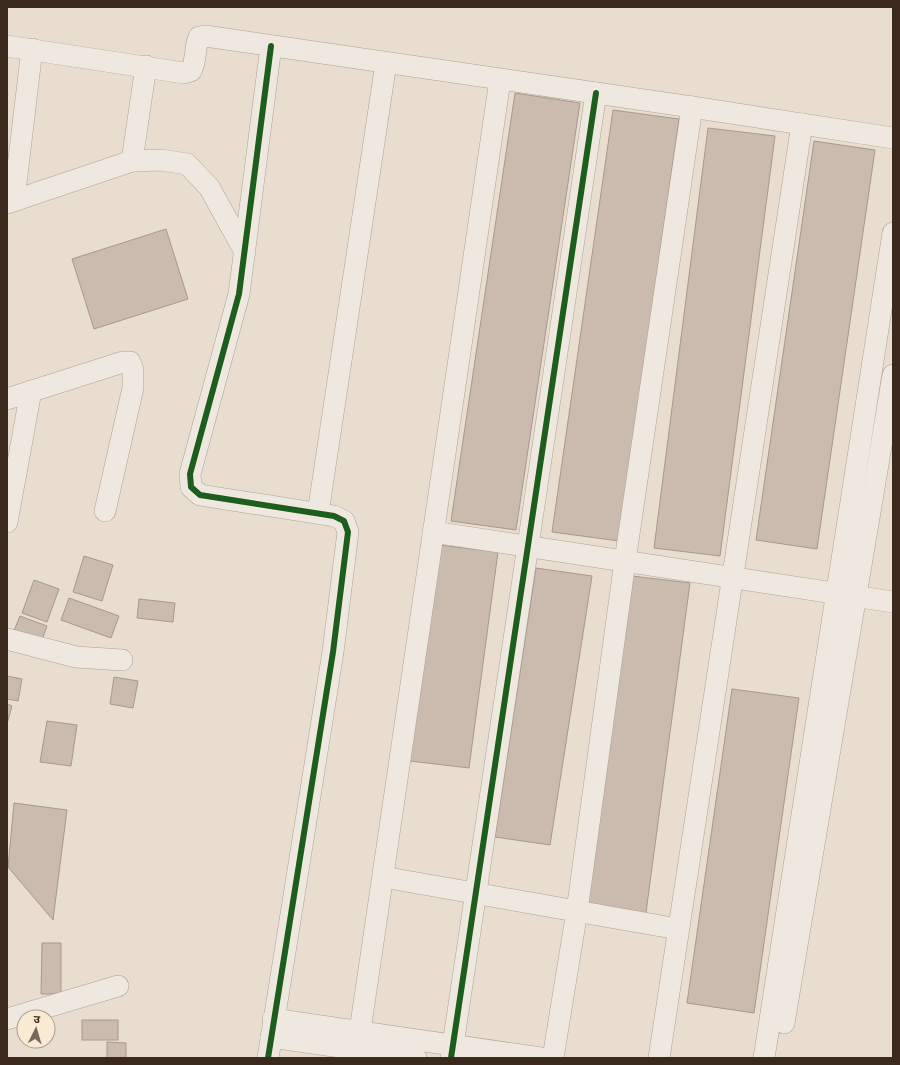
<svg xmlns="http://www.w3.org/2000/svg" width="900" height="1065" font-family="'Libre Baskerville','Noto Sans Devanagari',serif">
  <style>
    .building { fill: #cbbaae; stroke: #a8988d }
    .lines { fill: none; stroke-linecap: round; stroke-linejoin: round }
    .minor-casing { stroke: #ada296; stroke-width: 22 }
    .minor { stroke: #eee8e0; stroke-width: 21 }
    .cycleway-casing { stroke: #f8ead3; stroke-width: 8 }
    .cycleway { stroke: #1b5e20; stroke-width: 6 }
  </style>
  <rect width="100%" height="100%" fill="#e8ddce"/>
  <g class="building">
    <polygon points="515,93 580,103 516,530 451,521"/>
    <polygon points="613,110 679,119 619,541 552,532"/>
    <polygon points="708,128 775,136 720,556 654,548"/>
    <polygon points="814,141 875,150 817,549 756,540"/>
    <polygon points="166,229 188,299 94,329 72,259"/>
    <polygon points="439,545 498,552 469,768 410,761"/>
    <polygon points="84,556 113,565 102,601 73,592"/>
    <polygon points="536,568 592,576 550,845 495,837"/>
    <polygon points="624,575 690,583 645,920 579,911"/>
    <polygon points="34,580 59,589 47,622 22,613"/>
    <polygon points="69,598 119,616 111,638 61,620"/>
    <polygon points="139,599 175,603 173,622 137,618"/>
    <polygon points="20,616 47,626 41,643 13,633"/>
    <polygon points="7,676 22,679 18,701 7,699"/>
    <polygon points="114,677 138,681 133,708 110,704"/>
    <polygon points="732,689 799,698 754,1013 687,1003"/>
    <polygon points="7,704 12,706 7,724"/>
    <polygon points="47,721 77,725 71,766 40,762"/>
    <polygon points="14,803 67,810 53,920 8,867"/>
    <polygon points="42,943 61,943 61,994 41,994"/>
    <rect x="82" y="1020" width="36" height="20"/>
    <polygon points="107,1042 126,1043 126,1058 107,1058"/>
  </g>
  <g class="lines">
    <g class="minor-casing">
      <g id="minor">
        <path d="M7 46 184 73 191 71C197 60 194 48 199 37L205 36 692 107 893 138"/>
        <polyline points="132,161 161,160 187,164 209,187 245,252"/>
        <polyline points="14,200 32,49"/>
        <polyline points="7,203 132,161 146,66"/>
        <polyline points="7,399 123,362 130,362 133,370 133,388 105,511"/>
        <polyline points="318,513 386,63"/>
        <polyline points="7,522 31,391"/>
        <polyline points="433,532 893,602"/>
        <polyline points="7,639 76,657 122,660"/>
        <polyline points="383,877 678,929"/>
        <polyline points="7,1019 118,986"/>
        <polyline points="273,1019 541,1058"/>
        <polyline points="784,1023 893,375"/>
        <polyline points="271,1037 416,1058"/>
        <polyline points="268,1058 333,652 348,532 344,521 334,516 200,495 191,487 190,474 239,294 271,46"/>
        <polyline points="356,1058 500,80"/>
        <polyline points="451,1058 596,93"/>
        <polyline points="553,1058 577,911 625,561 692,107"/>
        <polyline points="659,1058 802,124"/>
        <polyline points="764,1058 893,233"/>
      </g>
    </g>
    <use href="#minor" class="minor"/>
    <g class="cycleway-casing">
      <g id="cycleway">
        <polyline points="268,1058 333,652 348,532 344,521 334,516 200,495 191,487 190,474 239,294 271,46"/>
        <polyline points="451,1058 596,93"/>
      </g>
    </g>
    <use href="#cycleway" class="cycleway"/>
  </g>
  <rect width="900" height="1065" fill="none" stroke="#3c291d" stroke-width="16"/>
  <g transform="translate(36 1029) rotate(5)"><circle r="19" fill="#f8ead3" stroke="#ad9d8a"/>
  <path d="M0-3L7 15L0 10L-7 15Z" fill="#78685b"/>
  <text y="-6" font-size="11" font-weight="bold" text-anchor="middle" fill="#3c291d">उ</text>
  </g>
</svg>
